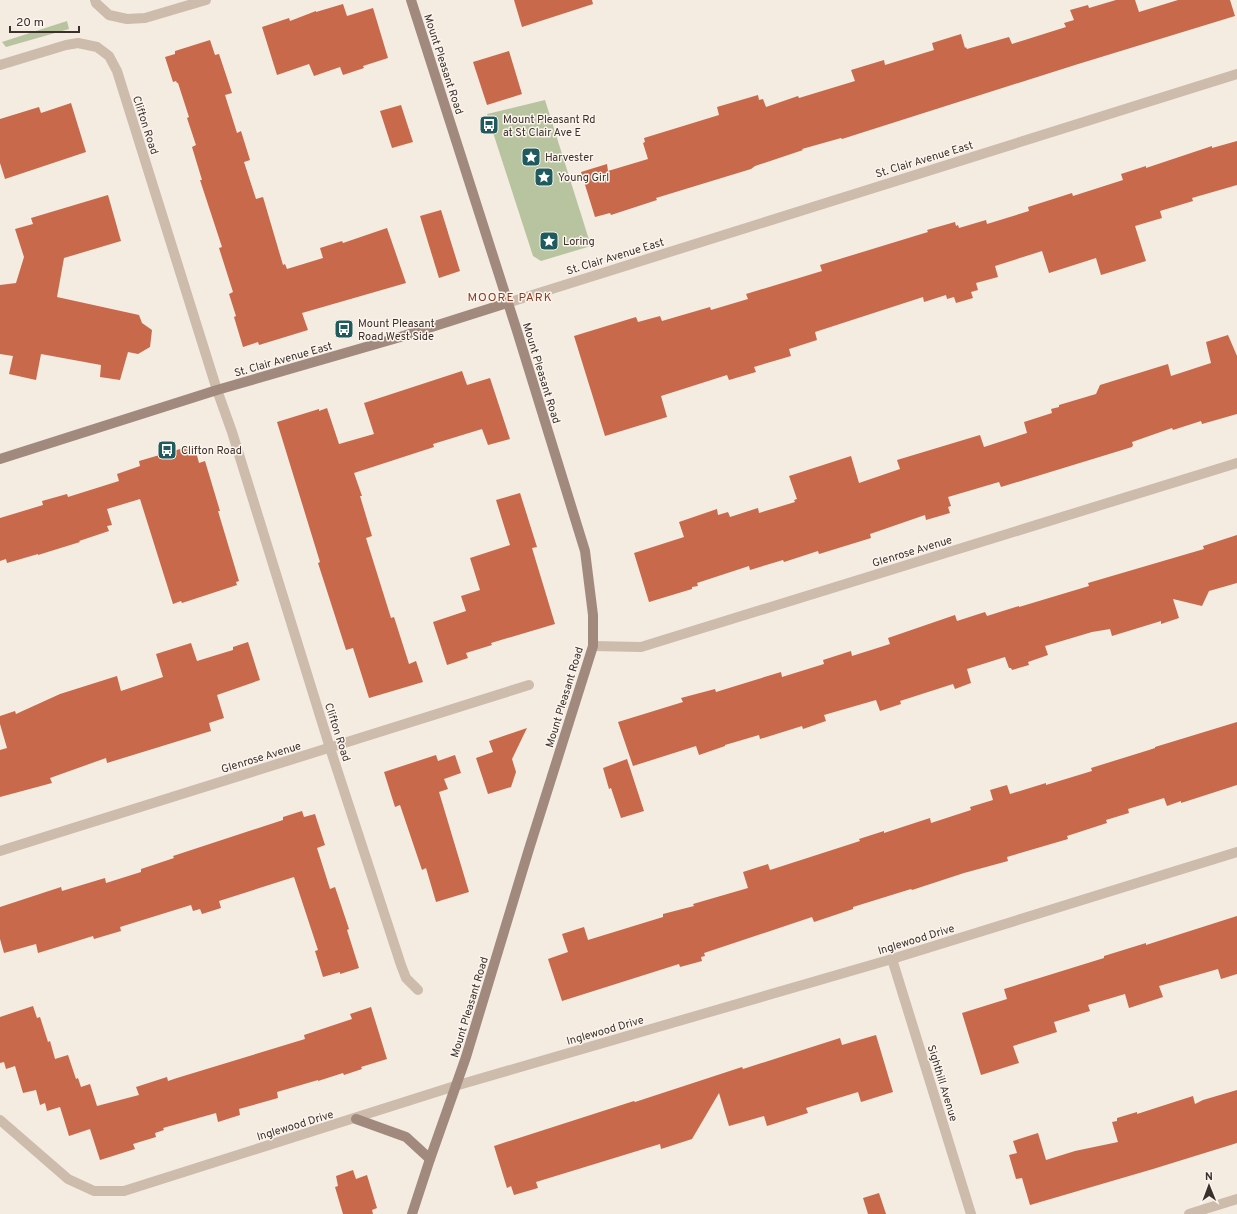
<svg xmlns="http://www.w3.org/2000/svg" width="1237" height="1214" font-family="Overpass,sans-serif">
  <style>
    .green { fill: #b8c4a0 }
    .building { fill: #c8694b }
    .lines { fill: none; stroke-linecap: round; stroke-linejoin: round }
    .street { stroke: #cdbbac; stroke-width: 10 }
    .secondary { stroke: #a18a7d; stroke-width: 10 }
    .labels { text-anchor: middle; stroke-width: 3; stroke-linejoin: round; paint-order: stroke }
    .street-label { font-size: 11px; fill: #3b302b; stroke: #fbf5ee }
    .poi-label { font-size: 11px; fill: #3b302b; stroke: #fbf5ee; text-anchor: start }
    .neighbourhood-label { font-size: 12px; letter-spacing: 1px; fill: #8c3b22; stroke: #fbf5ee }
  </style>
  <rect width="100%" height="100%" fill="#f4ebe1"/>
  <g class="green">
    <polygon points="67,21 69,29 6,47 2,42"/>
    <polygon points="545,100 591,246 541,261 533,256 487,114"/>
  </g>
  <g class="building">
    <polygon points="514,0 592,0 593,4 522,27"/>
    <polygon points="1116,0 1135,0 1139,12 1178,0 1230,0 1235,16 1075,65 842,139 841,138 802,149 803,150 755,166 751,169 656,198 657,200 611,215 610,213 595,217 581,172 607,164 608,171 648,159 643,143 645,142 644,138 719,115 717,107 758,95 759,100 763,99 766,107 798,96 799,98 855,81 851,70 884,60 885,65 934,50 932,43 961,34 965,48 966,47 967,49 1009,37 1012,44 1066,27 1064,23 1074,20 1070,10 1088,5 1089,8"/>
    <polygon points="343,4 347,16 373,8 388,58 363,66 364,68 343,75 340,67 314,76 309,64 277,75 262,27 289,18 290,21 316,11 316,12"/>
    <polygon points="210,40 215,55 219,54 232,93 225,95 237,133 241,131 250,160 244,162 256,199 263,197 283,265 285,264 287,269 323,258 320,248 342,241 343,243 387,228 406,283 302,313 308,330 259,345 258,342 243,347 234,317 236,316 229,294 233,292 219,248 222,247 200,180 202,180 192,147 196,145 187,118 189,117 178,83 177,83 176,81 173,82 165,57 175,54 175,51"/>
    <polygon points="509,51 522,94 487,105 473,62"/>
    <polygon points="71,103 86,152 5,179 0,163 0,119 39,107 41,113"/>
    <polygon points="401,105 413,142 392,148 380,111"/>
    <polygon points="1237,141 1237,185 1192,198 1193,201 1160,211 1162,218 1135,226 1146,261 1101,275 1096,258 1049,273 1042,251 995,266 998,277 976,283 978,290 971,292 973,298 956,303 954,297 947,299 946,295 924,302 923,297 815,332 817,340 789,349 791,356 754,367 756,372 729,380 727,375 661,396 667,417 605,436 574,336 636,317 638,322 660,316 662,321 710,307 711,310 748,299 746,294 822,271 820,265 928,232 927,230 955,222 956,226 958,225 959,228 986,220 987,224 1029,211 1028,207 1072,193 1073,196 1123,180 1121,174 1146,166 1146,168 1212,146 1212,148"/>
    <polygon points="108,195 121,241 64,258 57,297 139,315 142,323 152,330 150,347 138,354 128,352 120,380 100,377 101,365 41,354 36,380 9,374 13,356 0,354 0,285 16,283 24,257 15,229 33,224 31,218"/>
    <polygon points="441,210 460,271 439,278 420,216"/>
    <polygon points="1228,335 1237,356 1237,414 1202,424 1201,421 1173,430 1172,428 1132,442 1133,445 1132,447 1001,487 999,482 948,497 951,506 948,507 950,513 926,520 925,515 870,534 871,538 819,554 818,551 784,562 783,560 750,570 749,566 697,583 698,586 692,587 692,589 649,602 634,553 684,537 679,522 717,509 718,515 728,512 730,517 758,508 759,513 795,502 794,500 797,499 789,476 851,456 859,483 900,469 897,460 980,435 984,447 1027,433 1024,422 1052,413 1051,409 1059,407 1059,405 1096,394 1100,385 1168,364 1171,376 1211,363 1206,342"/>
    <polygon points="462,371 467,385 490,378 510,439 488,445 482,429 433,444 434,447 354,473 362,496 360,496 372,536 366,538 391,618 394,617 409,664 416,661 423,682 369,698 353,648 346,650 318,563 320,562 277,422 319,409 319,411 327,408 339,444 374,434 364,403"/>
    <polygon points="187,447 188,450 195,448 199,463 205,461 220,511 218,511 239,581 236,582 237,585 182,603 181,601 173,604 140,499 107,509 112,525 107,526 109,531 79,541 80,542 38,555 38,554 7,563 6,559 0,561 0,518 43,505 42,501 67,494 68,497 119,481 117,474 140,466 139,461"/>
    <polygon points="520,493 537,547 532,548 555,624 491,643 492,645 466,653 468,658 447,665 433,622 466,611 461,596 480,590 470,558 510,545 496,500"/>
    <polygon points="1237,535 1237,583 1209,591 1202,606 1173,599 1179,618 1161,624 1161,621 1112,636 1110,629 1092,632 1045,646 1048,655 1028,662 1029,665 1012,670 1011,668 1009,668 1005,657 967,669 971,683 955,689 953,684 900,701 901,704 880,711 876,700 824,715 826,721 803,729 802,726 760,739 759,735 725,745 725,746 699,755 696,746 633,766 618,722 683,702 681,698 715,689 716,692 781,672 782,677 824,664 823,660 851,651 852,656 890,644 888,638 955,615 957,621 985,612 987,616 1019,606 1019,607 1089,586 1088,583 1204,549 1203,546"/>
    <polygon points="248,642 260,680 217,695 224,718 209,723 211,731 107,763 106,758 50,778 52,783 0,797 0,750 7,748 0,724 0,716 15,711 16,714 60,694 117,676 121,691 163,677 156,654 191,643 197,661 233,650 233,647"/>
    <polygon points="1237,722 1237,785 1181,803 1181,801 1167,806 1164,798 1128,809 1129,813 1106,820 1107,823 1067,836 1068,839 1007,857 1008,861 964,873 912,890 911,889 853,907 853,909 814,922 812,917 704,953 705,956 701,957 702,961 680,967 679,964 562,1001 548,959 568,952 562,934 584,927 588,940 663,917 663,914 694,906 693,904 748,888 743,872 768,864 770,870 860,841 859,839 884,831 884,833 930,818 931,823 971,810 970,807 993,800 990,790 1007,785 1010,794 1046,783 1046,785 1092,771 1091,768 1149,750 1155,748 1155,747"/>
    <polygon points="527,728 512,759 516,772 511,787 488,794 476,758 493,752 489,741"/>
    <polygon points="436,755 438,761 455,755 461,773 444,779 448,789 439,792 469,892 436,902 426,868 422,870 400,805 395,807 384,772"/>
    <polygon points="627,759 644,811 621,818 611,788 609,789 603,768"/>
    <polygon points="302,811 304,817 315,814 325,845 317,848 330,889 335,887 349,929 347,930 359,968 340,974 340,972 323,977 315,951 318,950 294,877 219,901 221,908 202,914 200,909 193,911 191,905 120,927 121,931 94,939 93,936 38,953 36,944 4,953 0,939 0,907 61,887 62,891 105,878 106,883 141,872 141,869 174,858 173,856 283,820 283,817"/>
    <polygon points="1237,916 1237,974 1221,979 1218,969 1159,986 1163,997 1129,1008 1125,994 1088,1005 1090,1011 1054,1022 1057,1032 1013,1046 1019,1063 981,1075 962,1013 1007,999 1004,989 1104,958 1104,956 1146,943 1146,945"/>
    <polygon points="33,1006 37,1018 40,1017 48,1042 50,1041 55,1059 68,1055 76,1079 78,1078 81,1087 90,1084 97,1106 139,1095 136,1087 167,1077 168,1081 177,1078 305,1039 304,1035 352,1019 350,1014 371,1007 387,1059 361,1067 362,1069 344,1075 343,1073 318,1081 318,1080 277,1092 278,1098 239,1109 240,1115 218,1122 216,1113 163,1128 164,1130 155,1133 156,1137 133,1144 135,1149 100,1160 90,1129 69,1136 60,1107 47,1111 45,1103 40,1105 36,1090 23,1093 15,1066 6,1069 4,1062 0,1063 0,1017"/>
    <polygon points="876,1035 893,1092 861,1102 858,1092 806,1108 808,1113 767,1126 764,1116 729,1126 719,1093 692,1139 661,1149 660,1144 536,1182 538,1188 514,1195 511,1186 507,1188 494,1146 634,1101 635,1102 742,1067 743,1069 840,1038 842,1045"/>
    <polygon points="1237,1090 1237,1143 1153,1169 1030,1205 1022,1178 1016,1179 1009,1155 1017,1153 1013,1141 1038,1133 1046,1160 1075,1151 1118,1142 1112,1122 1117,1121 1117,1118 1137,1112 1137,1114 1193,1096 1195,1104 1203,1100"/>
    <polygon points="353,1170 356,1179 367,1175 377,1208 372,1210 373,1214 343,1214 335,1187 338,1186 336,1176"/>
    <polygon points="879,1193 886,1214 868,1214 863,1198"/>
  </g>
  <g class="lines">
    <g class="street">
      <polyline points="95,0 96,3 109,15 127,19 145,18 206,0"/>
      <polyline points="0,65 66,45 78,43 97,47 109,56 117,71 217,390 232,432 330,748 401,965 406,978 418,990"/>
      <polyline points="507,303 1237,74"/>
      <polyline points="593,646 641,647 1237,463"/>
      <polyline points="0,851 529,685"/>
      <polyline points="892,959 971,1214"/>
      <polyline points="0,1120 68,1179 94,1191 124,1191 455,1086 892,959 1237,852"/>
      <polyline points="1189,1214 1237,1199"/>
    </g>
    <g class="secondary">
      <polyline points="411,0 517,331 585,551 593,615 593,646 529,849 466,1057 430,1159 412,1214"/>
      <polyline points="0,459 217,390 397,338 507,303"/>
      <polyline points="356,1119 406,1137 430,1159"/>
    </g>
  </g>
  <defs>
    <g id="bus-square" transform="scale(1)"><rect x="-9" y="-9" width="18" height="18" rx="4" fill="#1f5a5e" stroke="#fbf5ee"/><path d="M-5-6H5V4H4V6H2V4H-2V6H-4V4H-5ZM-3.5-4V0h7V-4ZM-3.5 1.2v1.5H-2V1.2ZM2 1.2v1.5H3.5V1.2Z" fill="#fff"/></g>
    <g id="sight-square" transform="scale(1)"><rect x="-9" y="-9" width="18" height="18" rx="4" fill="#1f5a5e" stroke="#fbf5ee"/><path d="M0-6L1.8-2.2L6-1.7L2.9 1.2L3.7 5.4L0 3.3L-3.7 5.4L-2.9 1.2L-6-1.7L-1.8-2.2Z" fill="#fff"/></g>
  </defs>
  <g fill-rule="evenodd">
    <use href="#bus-square" x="489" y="125"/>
    <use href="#sight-square" x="531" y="157"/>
    <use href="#sight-square" x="544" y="177"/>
    <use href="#sight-square" x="549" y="241"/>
    <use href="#bus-square" x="344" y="329"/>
    <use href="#bus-square" x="167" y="450"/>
  </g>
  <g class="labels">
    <g class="street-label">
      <text transform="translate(444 64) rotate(72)" y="4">Mount Pleasant Road</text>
      <text transform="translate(146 125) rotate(72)" y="4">Clifton Road</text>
      <text transform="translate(924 159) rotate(-17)" y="4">St. Clair Avenue East</text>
      <text transform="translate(615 256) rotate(-17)" y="4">St. Clair Avenue East</text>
      <text transform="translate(283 359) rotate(-16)" y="4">St. Clair Avenue East</text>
      <text transform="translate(542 373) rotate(73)" y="4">Mount Pleasant Road</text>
      <text transform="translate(912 551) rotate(-17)" y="4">Glenrose Avenue</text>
      <text transform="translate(564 697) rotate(-73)" y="4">Mount Pleasant Road</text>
      <text transform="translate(338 732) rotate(72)" y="4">Clifton Road</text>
      <text transform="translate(261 757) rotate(-17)" y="4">Glenrose Avenue</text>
      <text transform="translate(916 939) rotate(-17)" y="4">Inglewood Drive</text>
      <text transform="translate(469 1007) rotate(-73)" y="4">Mount Pleasant Road</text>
      <text transform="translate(605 1030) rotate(-16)" y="4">Inglewood Drive</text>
      <text transform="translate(943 1083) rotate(73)" y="4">Sighthill Avenue</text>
      <text transform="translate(295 1125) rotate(-17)" y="4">Inglewood Drive</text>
    </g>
    <g class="poi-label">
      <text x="503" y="123">Mount Pleasant Rd<tspan x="503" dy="13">at St Clair Ave E</tspan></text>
      <text x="545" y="161">Harvester</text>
      <text x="558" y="181">Young Girl</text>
      <text x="563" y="245">Loring</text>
      <text x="358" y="327">Mount Pleasant<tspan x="358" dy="13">Road West Side</tspan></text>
      <text x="181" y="454">Clifton Road</text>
    </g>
    <g class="neighbourhood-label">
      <text x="510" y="301">MOORE PARK</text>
    </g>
  </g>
  <g transform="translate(1209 1186) rotate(359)" stroke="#fbf5ee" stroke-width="3" paint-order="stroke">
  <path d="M0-3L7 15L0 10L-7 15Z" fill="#3b302b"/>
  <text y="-6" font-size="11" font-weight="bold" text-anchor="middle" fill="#3b302b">N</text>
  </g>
  <path d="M10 26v6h69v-6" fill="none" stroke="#3b302b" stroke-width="2"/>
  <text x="16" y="26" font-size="12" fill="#3b302b" stroke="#fbf5ee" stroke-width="3" paint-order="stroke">20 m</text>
</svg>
